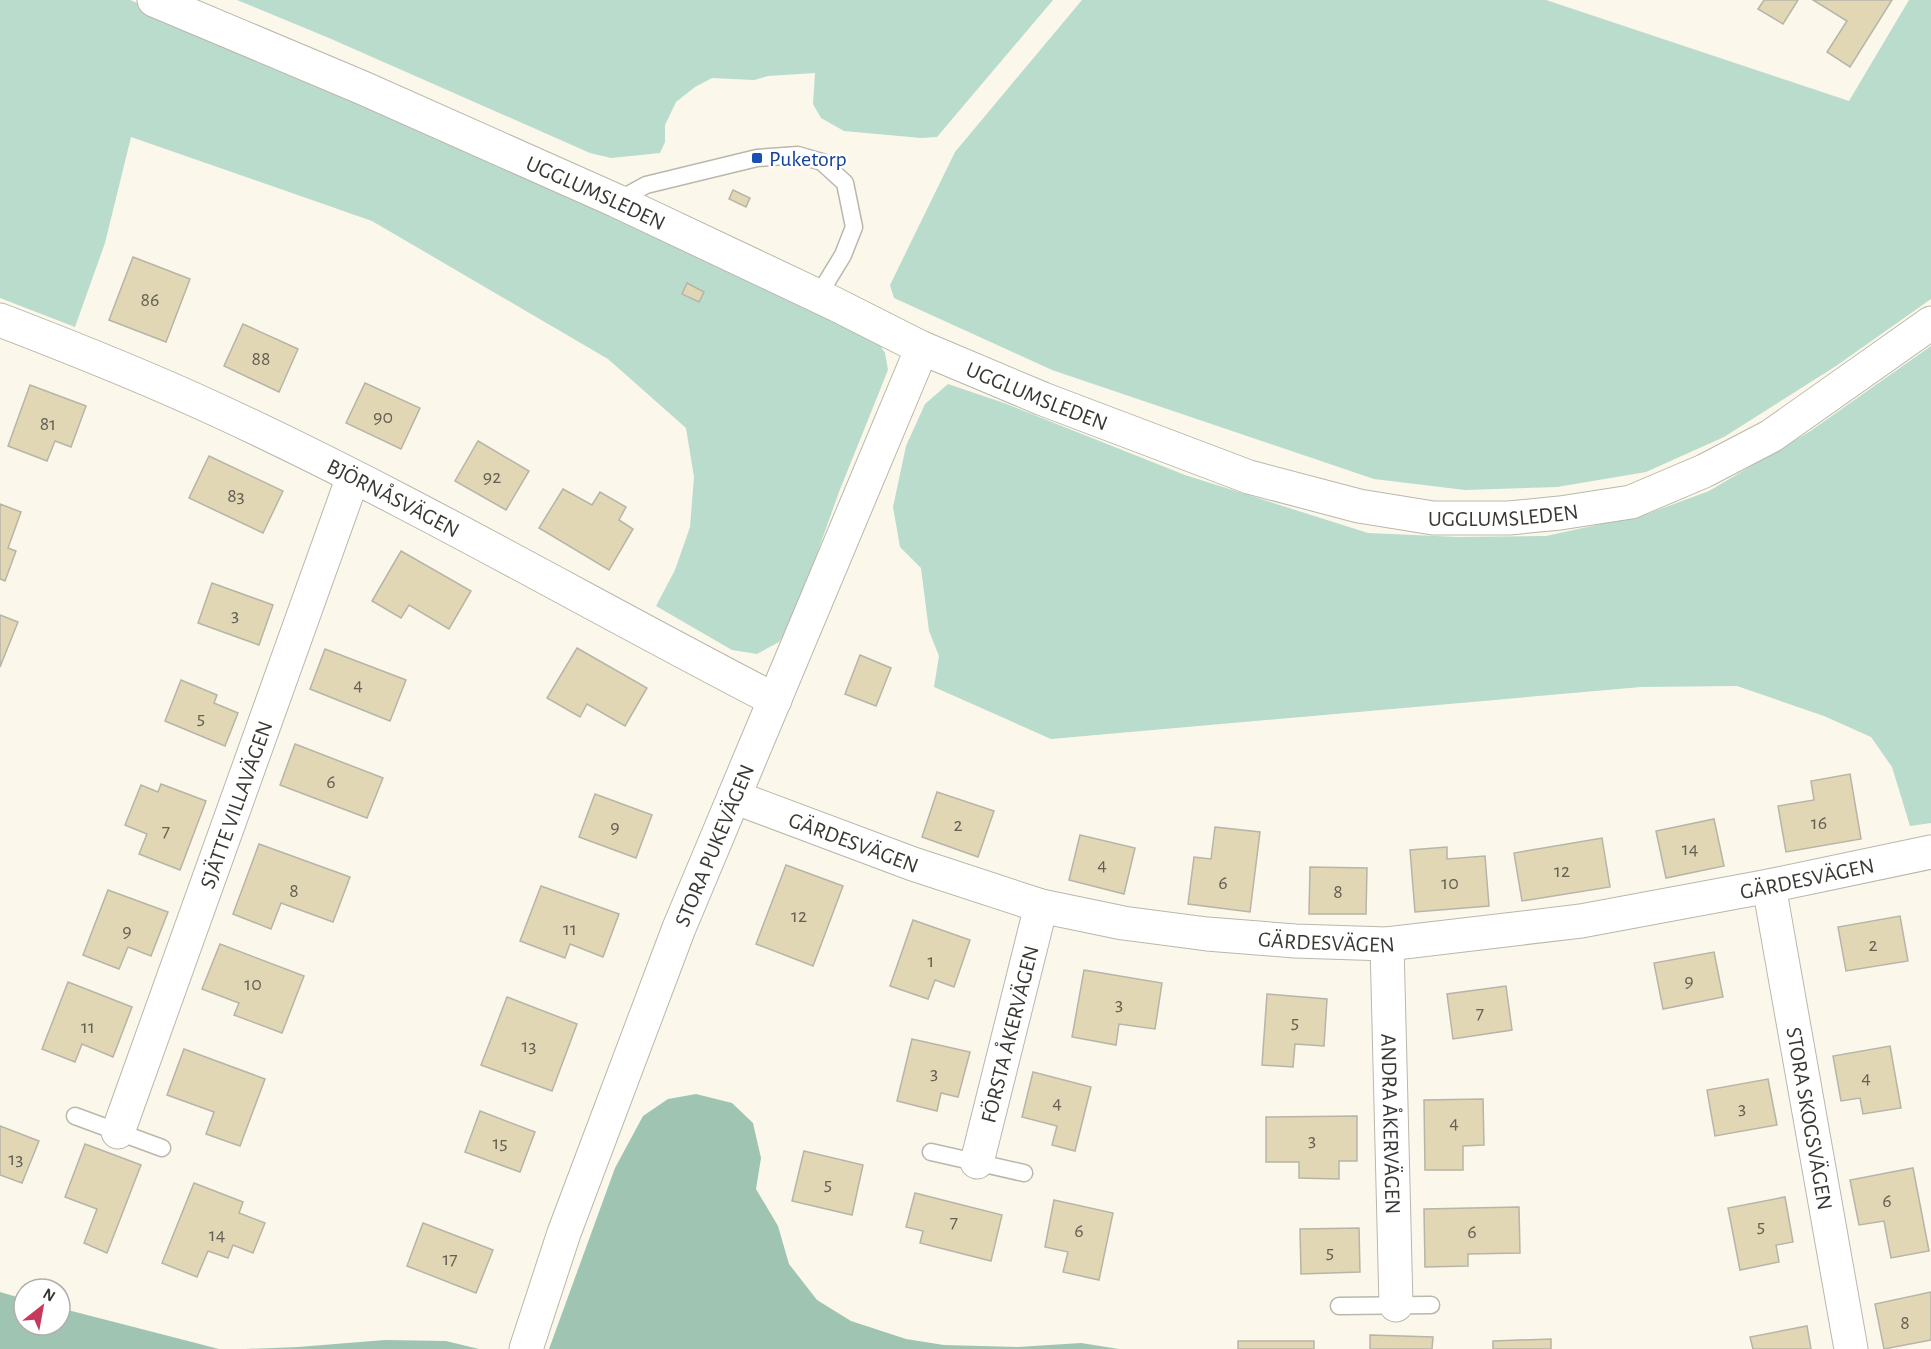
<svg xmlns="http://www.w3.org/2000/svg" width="1931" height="1349" font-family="'Alegreya Sans',sans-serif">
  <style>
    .green { fill: #b9dccc }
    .forest { fill: #9fc4b2 }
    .building { fill: #e1d7b5; stroke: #b7b4a8; stroke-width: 1.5 }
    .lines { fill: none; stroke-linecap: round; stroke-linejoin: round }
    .service-casing { stroke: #bab7ab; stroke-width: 19 }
    .minor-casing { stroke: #bab7ab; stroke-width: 35 }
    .tertiary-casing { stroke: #bab7ab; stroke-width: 35 }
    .service { stroke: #fff; stroke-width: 16 }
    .minor { stroke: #fff; stroke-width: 33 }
    .tertiary { stroke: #fff; stroke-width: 33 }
    .transit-dot { fill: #1a4fb4; stroke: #fff; stroke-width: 2 }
    .labels { text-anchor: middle; stroke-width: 5; stroke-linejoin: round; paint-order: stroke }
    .number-label { font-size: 20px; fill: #646054 }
    .transit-label { font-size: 22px; fill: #164399; stroke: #fff; text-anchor: start }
    .street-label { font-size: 22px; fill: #3a3833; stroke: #fff }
  </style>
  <rect width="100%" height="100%" fill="#fbf7eb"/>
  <g class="green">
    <polygon points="0,0 130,0 372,100 875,337 885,353 888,370 839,492 793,621 779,642 757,654 732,650 656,606 675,570 690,527 694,477 686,428 608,359 372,221 131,137 105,243 75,327 0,298"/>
    <polygon points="237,0 1053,0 937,137 921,138 844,131 821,118 813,104 815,73 768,76 754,80 712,78 695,87 676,102 665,125 665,142 660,153 611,158 590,153 329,38"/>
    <polygon points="1082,0 1546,0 1849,101 1909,0 1931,0 1931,299 1836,366 1724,437 1646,472 1557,487 1465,490 1374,479 1052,370 894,298 890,285 955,152"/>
    <polygon points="1931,346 1931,823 1910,826 1892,767 1871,737 1824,716 1737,686 1641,687 1051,739 934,687 939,656 929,631 921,568 900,547 893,507 906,446 925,404 948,384 1004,403 1185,475 1368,533 1458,537 1546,536 1647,514 1709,491 1809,432"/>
  </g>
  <g class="forest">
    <polygon points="696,1094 732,1103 753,1123 761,1158 756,1189 778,1226 789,1264 817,1300 851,1321 906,1339 944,1345 1018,1347 1081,1343 1119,1349 549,1349 615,1168 643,1116 668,1099"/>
    <polygon points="0,1292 24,1299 24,1325 60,1325 60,1308 219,1349 0,1349"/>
    <polygon points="385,1340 446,1341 479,1349 245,1349 298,1347"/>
  </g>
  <g class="building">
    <polygon points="1764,0 1798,0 1783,24 1758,9"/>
    <polygon points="1813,0 1892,0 1850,67 1827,52 1847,21"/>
    <polygon points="733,190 750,198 746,207 729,199"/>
    <polygon points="133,257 190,279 166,342 109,320"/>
    <polygon points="687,283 704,292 699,302 682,294"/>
    <polygon points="243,324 298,349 279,392 224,366"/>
    <polygon points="365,383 420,408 401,449 346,423"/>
    <polygon points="30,385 86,406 71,447 55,441 47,461 8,446"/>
    <polygon points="478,441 529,471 506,510 455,481"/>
    <polygon points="209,456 283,491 263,533 189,498"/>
    <polygon points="563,489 592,505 600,492 626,507 619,520 633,529 609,570 539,528"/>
    <polygon points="0,504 21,512 8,548 16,551 5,581 0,579"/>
    <polygon points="401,551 471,591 449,629 409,605 401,618 372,601"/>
    <polygon points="212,583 273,605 259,645 198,623"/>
    <polygon points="0,615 18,622 0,667"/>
    <polygon points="577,648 647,688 625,726 587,704 580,717 547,698"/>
    <polygon points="325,649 406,680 390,721 310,689"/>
    <polygon points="860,655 891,668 876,706 845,694"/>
    <polygon points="181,680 217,695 214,703 238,713 225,746 165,721"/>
    <polygon points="295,744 383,778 367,818 280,785"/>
    <polygon points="1850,774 1861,839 1786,852 1778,806 1814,800 1811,781"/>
    <polygon points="161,784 206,801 180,870 139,854 147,834 125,825 141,785 158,792"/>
    <polygon points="937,792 994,811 978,857 922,837"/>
    <polygon points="595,794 652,815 636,858 579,837"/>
    <polygon points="1714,819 1724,866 1666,878 1656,831"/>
    <polygon points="1215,827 1260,832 1250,912 1188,904 1194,857 1211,859"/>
    <polygon points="1080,835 1135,848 1124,894 1069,880"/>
    <polygon points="1602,838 1610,887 1522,901 1514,853"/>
    <polygon points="259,844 350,877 333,922 281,903 271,929 233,914"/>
    <polygon points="1447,847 1447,859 1485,856 1489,906 1415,912 1410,850"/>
    <polygon points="786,865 843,886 813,966 756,944"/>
    <polygon points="1310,867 1367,868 1366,914 1309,914"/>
    <polygon points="541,886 619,914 603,957 570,944 565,958 520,941"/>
    <polygon points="108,890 168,912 151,956 128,947 119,969 83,955"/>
    <polygon points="1900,916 1908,961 1846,971 1838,927"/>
    <polygon points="913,920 970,940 954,987 935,980 928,999 890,986"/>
    <polygon points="220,944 304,976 282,1033 234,1015 239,1003 202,989"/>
    <polygon points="1714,952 1723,997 1663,1009 1654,963"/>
    <polygon points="1084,970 1162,983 1155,1029 1119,1024 1116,1045 1072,1037"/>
    <polygon points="68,982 132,1007 113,1057 82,1044 75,1062 42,1049"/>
    <polygon points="1506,986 1512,1030 1453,1039 1447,994"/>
    <polygon points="1267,994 1327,999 1324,1046 1295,1044 1293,1067 1262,1065"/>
    <polygon points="507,997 577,1024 552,1091 481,1065"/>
    <polygon points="912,1039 970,1052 958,1097 941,1093 937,1111 897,1101"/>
    <polygon points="1890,1046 1901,1108 1863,1114 1860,1098 1841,1101 1833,1056"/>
    <polygon points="184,1049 265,1079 240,1146 206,1134 214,1112 167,1095"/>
    <polygon points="1033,1072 1091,1087 1075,1151 1052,1145 1057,1126 1022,1117"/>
    <polygon points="1768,1079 1777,1125 1715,1136 1707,1090"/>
    <polygon points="1483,1099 1484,1145 1463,1146 1463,1170 1425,1170 1424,1100"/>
    <polygon points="480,1111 535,1132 520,1172 465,1152"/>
    <polygon points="1357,1116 1357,1161 1339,1161 1339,1179 1299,1178 1299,1162 1266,1162 1266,1117"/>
    <polygon points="0,1126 39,1141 22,1183 0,1175"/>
    <polygon points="85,1144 141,1165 107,1253 84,1243 97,1209 65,1197"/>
    <polygon points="804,1151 863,1165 852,1215 792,1201"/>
    <polygon points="1913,1168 1929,1251 1891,1258 1884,1221 1859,1225 1850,1180"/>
    <polygon points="194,1183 243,1202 239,1213 265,1223 253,1253 233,1245 228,1258 208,1251 197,1277 162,1263"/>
    <polygon points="915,1193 1002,1215 991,1261 920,1243 923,1231 906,1227"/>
    <polygon points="1785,1197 1793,1242 1776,1245 1779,1262 1740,1270 1728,1208"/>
    <polygon points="1054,1200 1113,1213 1099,1280 1063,1272 1068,1252 1045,1247"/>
    <polygon points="1519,1207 1520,1253 1468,1254 1468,1266 1425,1267 1424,1209"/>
    <polygon points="423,1223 493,1250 476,1293 407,1266"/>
    <polygon points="1359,1228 1360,1272 1301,1274 1300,1229"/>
    <polygon points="1931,1292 1931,1340 1884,1349 1875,1304"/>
    <polygon points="1807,1326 1811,1349 1753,1349 1750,1337"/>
    <polygon points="1370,1335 1433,1337 1432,1349 1370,1349"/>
    <polygon points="1551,1339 1551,1349 1493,1349 1493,1341"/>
    <rect x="1238" y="1341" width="76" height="8"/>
  </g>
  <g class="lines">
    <g class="service-casing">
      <g id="service">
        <polyline points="617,201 646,185 757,158 798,155 822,162 845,183 854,227 843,255 818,296"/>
        <polyline points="75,1116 162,1148"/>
        <polyline points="931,1152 1024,1173"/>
        <polyline points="1339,1306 1431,1305"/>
      </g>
    </g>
    <g class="minor-casing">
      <g id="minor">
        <path id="s1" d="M0 320C73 348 146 377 217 410 408 498 589 604 775 700"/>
        <path id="s2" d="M734 797 913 864 1041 906 1123 923 1207 934 1295 941 1387 944 1581 921 1769 886 1931 852"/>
        <path id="s3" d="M1769 886 1851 1349"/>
        <path id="s4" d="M1387 944 1396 1305"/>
        <path id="s5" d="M118 1132 353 477"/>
        <path id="s6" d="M977 1162 1041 906"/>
        <path id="s7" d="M526 1349 564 1233 679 928 922 348"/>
      </g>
    </g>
    <g class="tertiary-casing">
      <g id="tertiary">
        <path id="s8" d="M154 0 363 88 617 201 835 304 922 348 1043 399 1249 477 1359 506 1433 518H1509L1560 513 1631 502 1704 471 1771 436 1931 323"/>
      </g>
    </g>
    <use href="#service" class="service"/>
    <use href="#minor" class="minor"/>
    <use href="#tertiary" class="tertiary"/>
  </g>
  <rect class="transit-dot" x="751" y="152" width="12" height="12" rx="3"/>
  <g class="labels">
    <g class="number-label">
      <text x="150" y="306">86</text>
      <text x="261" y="365">88</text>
      <text x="383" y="423">90</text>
      <text x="48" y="430">81</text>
      <text x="492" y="483">92</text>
      <text x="236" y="502">83</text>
      <text x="235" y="621">3</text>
      <text x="358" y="691">4</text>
      <text x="201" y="724">5</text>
      <text x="331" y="788">6</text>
      <text x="1819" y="829">16</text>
      <text x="958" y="831">2</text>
      <text x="615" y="833">9</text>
      <text x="166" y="837">7</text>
      <text x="1690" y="855">14</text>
      <text x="1102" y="871">4</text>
      <text x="1562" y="877">12</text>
      <text x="1223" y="889">6</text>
      <text x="1450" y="889">10</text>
      <text x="294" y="897">8</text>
      <text x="1338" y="898">8</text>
      <text x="799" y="922">12</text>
      <text x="570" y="935">11</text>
      <text x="127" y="937">9</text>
      <text x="1873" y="951">2</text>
      <text x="931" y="967">1</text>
      <text x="1689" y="987">9</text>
      <text x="253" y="990">10</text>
      <text x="1119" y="1010">3</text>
      <text x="1480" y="1019">7</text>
      <text x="1295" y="1028">5</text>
      <text x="88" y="1033">11</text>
      <text x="529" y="1052">13</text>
      <text x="934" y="1079">3</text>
      <text x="1866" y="1084">4</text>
      <text x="1057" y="1109">4</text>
      <text x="1742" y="1114">3</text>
      <text x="1454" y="1129">4</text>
      <text x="1312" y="1146">3</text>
      <text x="500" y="1149">15</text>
      <text x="16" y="1165">13</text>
      <text x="828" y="1190">5</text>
      <text x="1887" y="1207">6</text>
      <text x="954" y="1228">7</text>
      <text x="1761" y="1232">5</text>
      <text x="1079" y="1237">6</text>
      <text x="1472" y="1238">6</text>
      <text x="217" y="1241">14</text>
      <text x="1330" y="1258">5</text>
      <text x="450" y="1265">17</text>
      <text x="1905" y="1329">8</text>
    </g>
    <g class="transit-label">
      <text x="769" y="166">Puketorp</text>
    </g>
    <g class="street-label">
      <text dy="8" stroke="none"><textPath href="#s8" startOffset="482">UGGLUMSLEDEN</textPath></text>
      <text dy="8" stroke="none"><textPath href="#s8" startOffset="968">UGGLUMSLEDEN</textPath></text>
      <text dy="8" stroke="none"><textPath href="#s1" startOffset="432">BJÖRNÅSVÄGEN</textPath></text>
      <text dy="8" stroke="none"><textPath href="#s8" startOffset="1454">UGGLUMSLEDEN</textPath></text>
      <text dy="8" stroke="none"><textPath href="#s5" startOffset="348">SJÄTTE VILLAVÄGEN</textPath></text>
      <text dy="8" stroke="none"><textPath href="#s2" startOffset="128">GÄRDESVÄGEN</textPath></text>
      <text dy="8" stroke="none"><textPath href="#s7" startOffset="538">STORA PUKEVÄGEN</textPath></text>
      <text dy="8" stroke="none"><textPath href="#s2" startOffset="1100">GÄRDESVÄGEN</textPath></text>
      <text dy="8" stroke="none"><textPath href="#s2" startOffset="614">GÄRDESVÄGEN</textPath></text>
      <text dy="8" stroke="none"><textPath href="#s6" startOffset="132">FÖRSTA ÅKERVÄGEN</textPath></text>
      <text dy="8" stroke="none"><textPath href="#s3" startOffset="236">STORA SKOGSVÄGEN</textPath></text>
      <text dy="8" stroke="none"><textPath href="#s4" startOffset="180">ANDRA ÅKERVÄGEN</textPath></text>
    </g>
  </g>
  <g transform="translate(42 1307) rotate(31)"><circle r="28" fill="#ffffff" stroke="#b0afad" stroke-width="1.5"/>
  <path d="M0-4.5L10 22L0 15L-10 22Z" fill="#c8385a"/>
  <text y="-9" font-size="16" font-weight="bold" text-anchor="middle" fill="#3a3833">N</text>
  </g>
</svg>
